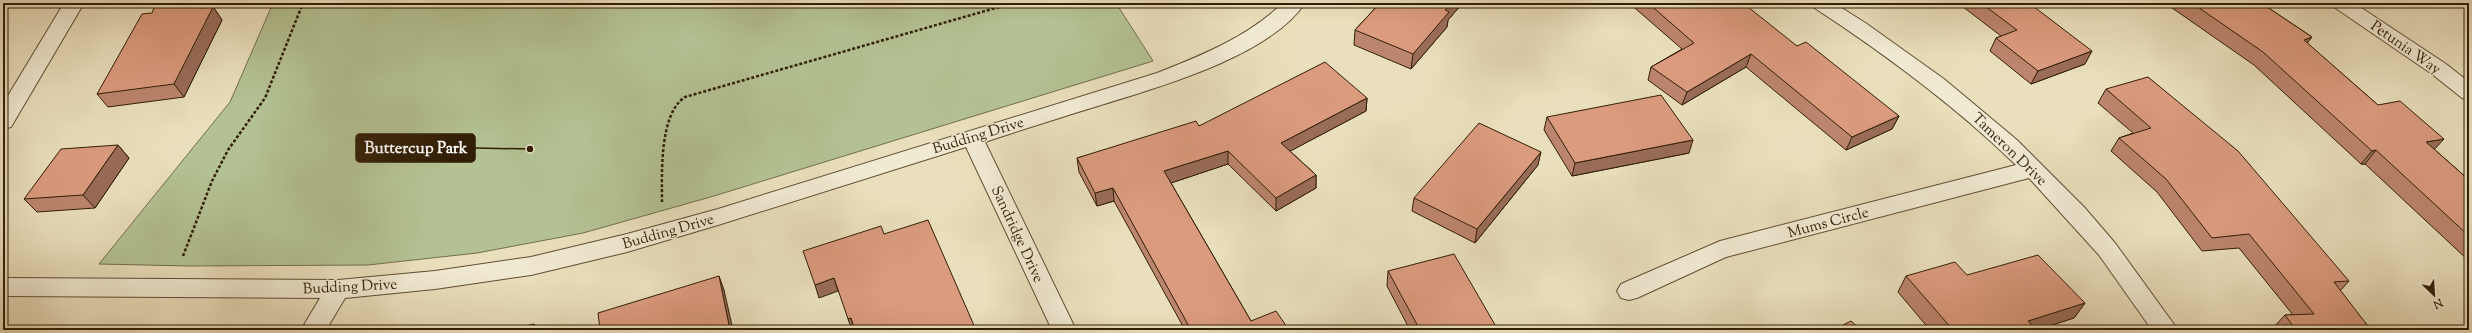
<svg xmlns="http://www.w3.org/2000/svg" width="2472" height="333" font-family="'Sorts Mill Goudy',serif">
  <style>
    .green { fill: #b4c293; stroke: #72704c }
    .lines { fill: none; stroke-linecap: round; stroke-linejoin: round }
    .minor-casing { stroke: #5f4e33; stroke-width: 2 }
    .path { stroke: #311e05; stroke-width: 2.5; stroke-dasharray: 3 2; stroke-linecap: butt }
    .minor { fill: #f1ead3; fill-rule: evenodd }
    .wall { fill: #bc856d; stroke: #311e05 }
    .shaded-wall { fill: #996c59; stroke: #311e05 }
    .building { fill: #db9b7f; stroke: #311e05 }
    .labels { text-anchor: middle; stroke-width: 3; stroke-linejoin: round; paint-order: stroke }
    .street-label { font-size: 15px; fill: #311e05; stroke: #f1ead3 }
    .leader { fill: none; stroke: #311e05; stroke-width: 1.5 }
    .callout-dot { fill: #311e05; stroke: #f1ead3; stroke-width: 1.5 }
    .callout { fill: #311e05; stroke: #311e05; stroke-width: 1.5 }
    .callout-label { font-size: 16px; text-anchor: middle; font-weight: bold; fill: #fff }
  </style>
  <rect width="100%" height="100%" fill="#eadfbc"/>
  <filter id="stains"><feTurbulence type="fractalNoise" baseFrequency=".005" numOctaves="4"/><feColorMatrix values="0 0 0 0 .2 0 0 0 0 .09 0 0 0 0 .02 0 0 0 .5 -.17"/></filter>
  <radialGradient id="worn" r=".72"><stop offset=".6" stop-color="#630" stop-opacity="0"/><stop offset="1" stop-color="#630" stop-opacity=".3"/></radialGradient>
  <polygon class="green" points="273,3 1116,3 1153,61 714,196 583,233 477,253 368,265 189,266 99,264 230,102"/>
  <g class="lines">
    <g class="minor-casing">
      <g id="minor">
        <polygon points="64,3 84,3 11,127 3,129 3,104"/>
        <path d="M1283 3H1305C1270 56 1159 87 1101 105 1062 117 1024 129 985 142L1076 330H1052L966 147 718 225 627 252 531 275 435 289 345 298 326 330H301L320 298 3 296V278L338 280 435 271 531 257 627 234 718 209 1157 73C1203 55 1247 37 1283 3Z"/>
        <path d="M1810 3H1834L1867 24 1944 79 2017 140 2084 207 2115 243 2178 330H2152L2099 255 2029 178 1726 257 1637 298 1629 300 1621 298 1617 291 1621 284 1720 241 2016 165C1954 105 1885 54 1813 7Z"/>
        <polygon points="2331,3 2354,3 2446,64 2469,82 2469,100 2462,98 2432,74 2334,7"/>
      </g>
    </g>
    <g class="path">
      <path d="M662 202C662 174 659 114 685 97L1013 3"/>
      <polyline points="183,256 212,181 228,150 265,98 303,3"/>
    </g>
    <use href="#minor" class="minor"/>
  </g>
  <g class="wall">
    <polygon points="1380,3 1462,3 1461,5 1448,20 1447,27 1411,69 1354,45 1355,30"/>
    <polygon points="1629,3 1725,3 1797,46 1899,116 1892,129 1846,150 1746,67 1682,105 1648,80 1651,67 1682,49"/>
    <polygon points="1958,3 2029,3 2085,64 2031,84 1990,51 1996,38 2001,36"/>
    <polygon points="2165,3 2261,3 2312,37 2307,43 2378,105 2435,150 2469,180 2469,261 2365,164 2361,164 2254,65"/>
    <polygon points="214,8 222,20 184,97 108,107 97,94"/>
    <polygon points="2106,89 2349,281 2340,291 2371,330 2275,330 2273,328 2285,315 2293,315 2239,248 2202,251 2157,192 2111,151 2119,138 2133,133 2098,103"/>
    <polygon points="1367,98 1366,111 1290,151 1316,175 1316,188 1276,211 1228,164 1171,183 1251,321 1289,330 1185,330 1114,201 1097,206 1079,172 1077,158 1199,126"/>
    <polygon points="1547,117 1689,153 1572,176 1544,130"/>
    <polygon points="118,145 129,158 95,208 37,212 24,199"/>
    <polygon points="1538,165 1475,243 1412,211 1414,198"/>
    <polygon points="1388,271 1498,330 1410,330 1387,286"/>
    <polygon points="1906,276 2085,303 2074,318 2036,330 1930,330 1898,292"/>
  </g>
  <g class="shaded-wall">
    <polygon points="202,3 216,3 214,8 222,20 184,97 174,84"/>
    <polygon points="1452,3 1462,3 1461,5 1448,20 1447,27 1411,69 1413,54 1445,10"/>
    <polygon points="2312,37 2302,50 2304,40"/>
    <polygon points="2092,51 2085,64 2031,84 2038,71"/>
    <polygon points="1751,54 1746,67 1682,105 1687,92"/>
    <polygon points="1367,98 1366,111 1281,156 1281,143"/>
    <polygon points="1899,116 1892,129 1846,150 1852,137"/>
    <polygon points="2444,139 2432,152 2426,142"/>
    <polygon points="1693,140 1689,153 1572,176 1575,163"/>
    <polygon points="118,145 129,158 95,208 83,195"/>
    <polygon points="2376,150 2365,164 2361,164 2372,151"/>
    <polygon points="1228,151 1228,164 1165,185 1164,171"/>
    <polygon points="1541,152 1538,165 1475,243 1477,229"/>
    <polygon points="1316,175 1316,188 1276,211 1276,198"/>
    <polygon points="1113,188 1114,201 1097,206 1095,193"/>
    <polygon points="719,276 724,290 733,330 730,330"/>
    <polygon points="834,278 838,291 819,298 815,285"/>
    <polygon points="2085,303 2074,318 2036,330 2028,321"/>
    <polygon points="851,318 855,330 852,330 848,319"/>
    <polygon points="534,324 537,330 534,330"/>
  </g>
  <g class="building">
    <polygon points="156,3 202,3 201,8 213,7 174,84 97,94 142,14 152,13"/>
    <polygon points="1380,3 1452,3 1445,10 1449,12 1413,54 1355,30"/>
    <polygon points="1648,3 1725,3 1726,4 1727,3 1743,3 1797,46 1806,42 1899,116 1852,137 1751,54 1687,92 1651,67 1694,43"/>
    <polygon points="1981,3 2029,3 2092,51 2038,71 1996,38 2017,30"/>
    <polygon points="2192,3 2261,3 2312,37 2304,40 2378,105 2400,101 2444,139 2426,142 2469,180 2469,236 2376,150 2372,151 2263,52"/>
    <polygon points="1325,62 1367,98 1281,143 1316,175 1276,198 1228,151 1164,171 1251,321 1276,311 1289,330 1191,330 1113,188 1095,193 1077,158 1196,121 1199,126"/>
    <polygon points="2148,77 2238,151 2349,281 2334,282 2371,330 2296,330 2285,315 2314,314 2249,234 2212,238 2166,179 2119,138 2151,128 2106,89"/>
    <polygon points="1661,95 1693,140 1575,163 1547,117"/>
    <polygon points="1479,123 1541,152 1477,229 1414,198"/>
    <polygon points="118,145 83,195 24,199 61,149"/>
    <polygon points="928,220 976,330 855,330 851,318 848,319 834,278 815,285 803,251 881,226 884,234"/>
    <polygon points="1454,254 1498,330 1420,330 1388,271"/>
    <polygon points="2038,255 2085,303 2028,321 2036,330 1953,330 1906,276 1955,262 1967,275"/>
    <polygon points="719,276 730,330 600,330 598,313"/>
    <polygon points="1851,321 1861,330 1833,330"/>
    <polygon points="534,324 534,330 507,330"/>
  </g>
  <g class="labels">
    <g class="street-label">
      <text transform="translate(2406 47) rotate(35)" y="5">Petunia Way</text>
      <text transform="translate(978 135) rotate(-17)" y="5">Budding Drive</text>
      <text transform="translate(2010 149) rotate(44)" y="5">Tameron Drive</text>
      <text transform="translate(1828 222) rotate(-15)" y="5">Mums Circle</text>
      <text transform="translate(668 231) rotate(-16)" y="5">Budding Drive</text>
      <text transform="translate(1018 234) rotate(65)" y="5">Sandridge Drive</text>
      <text transform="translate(350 286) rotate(-3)" y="5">Budding Drive</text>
    </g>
  </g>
  <path class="leader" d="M530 149L475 148"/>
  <circle class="callout-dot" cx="530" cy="149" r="4"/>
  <rect class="callout" x="356" y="134" width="119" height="28" rx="4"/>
  <g class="callout-label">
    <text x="416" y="153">Buttercup Park</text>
  </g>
  <rect width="2472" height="333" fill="none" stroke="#eadfbc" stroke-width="16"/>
  <rect x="4" y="4" width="2464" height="325" fill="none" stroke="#311e05" stroke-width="2"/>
  <rect x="8" y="8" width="2456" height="317" fill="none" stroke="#311e05"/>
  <g transform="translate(2434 295) rotate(155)" stroke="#f1ead3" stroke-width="3" paint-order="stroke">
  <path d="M0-3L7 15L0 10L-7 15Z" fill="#311e05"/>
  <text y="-6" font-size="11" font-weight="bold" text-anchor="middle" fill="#311e05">N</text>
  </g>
  <rect width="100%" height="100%" filter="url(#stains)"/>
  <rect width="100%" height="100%" fill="url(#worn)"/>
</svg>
